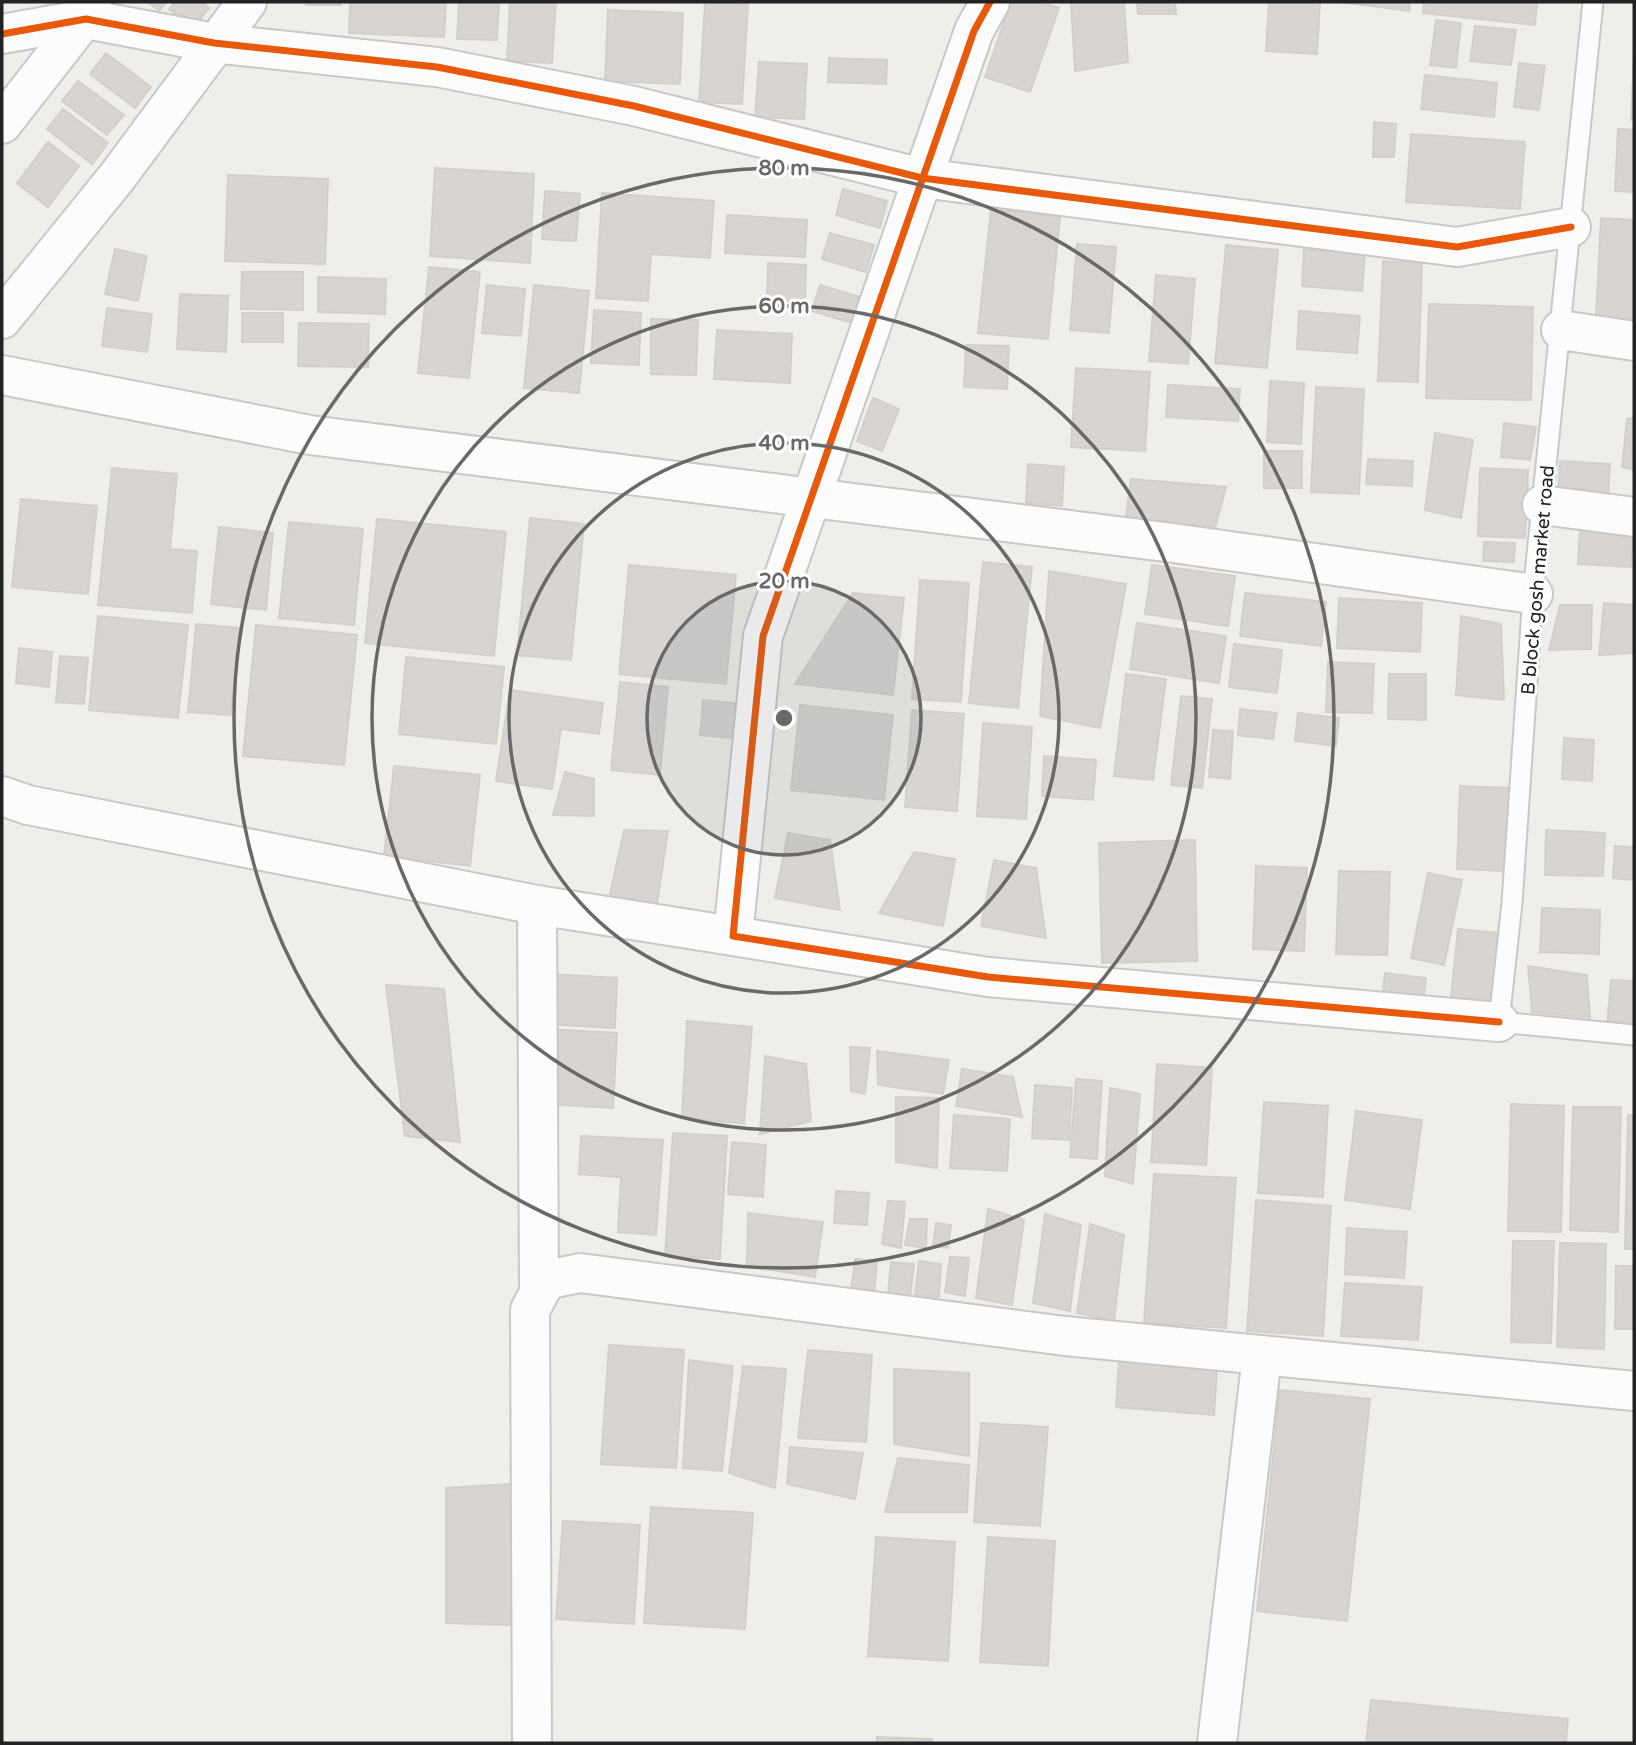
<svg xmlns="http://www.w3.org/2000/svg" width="1636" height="1745" font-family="'Varela Round',sans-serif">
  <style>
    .building { fill: #d7d4d2; stroke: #d3d0cc; stroke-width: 2 }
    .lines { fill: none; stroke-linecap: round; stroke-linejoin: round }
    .lane-casing { stroke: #c9c8c7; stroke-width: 23 }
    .street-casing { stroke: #c9c8c7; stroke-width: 42 }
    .lane { stroke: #fdfcfc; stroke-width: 19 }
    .street { stroke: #fdfcfc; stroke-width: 38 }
    .cycleway-casing { stroke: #fff; stroke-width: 11 }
    .cycleway { stroke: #e8590c; stroke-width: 7 }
    .ring { fill: none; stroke: #6a6968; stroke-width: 3.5 }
    .labels { text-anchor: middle; stroke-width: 6; stroke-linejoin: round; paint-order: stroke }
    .street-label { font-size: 19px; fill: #222; stroke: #fff }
    .centre { fill: #6a6968; stroke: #fff; stroke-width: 3.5 }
    .ring-label { font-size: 21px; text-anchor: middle; font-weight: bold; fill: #6a6968; stroke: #fff; stroke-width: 6; stroke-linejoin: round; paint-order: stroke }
  </style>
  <rect width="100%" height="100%" fill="#f0eeeb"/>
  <g class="building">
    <polygon points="148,2 167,2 159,11"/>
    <polygon points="175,2 201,2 209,8 193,28 169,9"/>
    <rect x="306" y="2" width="35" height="3"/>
    <polygon points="350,2 446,2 444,37 349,33"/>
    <polygon points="459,2 499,2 497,40 457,39"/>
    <polygon points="510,2 556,2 552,63 507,61"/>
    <polygon points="705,2 748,4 742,104 699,102"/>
    <polygon points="1011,2 1039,2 1059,8 1030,92 985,77"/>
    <polygon points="1071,2 1124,2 1128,62 1075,71"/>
    <polygon points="1137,2 1175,2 1176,14 1138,14"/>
    <polygon points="1269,2 1320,2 1317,54 1266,51"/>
    <polygon points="1340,2 1410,2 1409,11"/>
    <polygon points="1424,2 1537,2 1535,25 1423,13"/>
    <polygon points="608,10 683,13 680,84 605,81"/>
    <polygon points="1436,20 1461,23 1456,68 1430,65"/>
    <polygon points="1475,26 1516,30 1511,65 1470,61"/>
    <polygon points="1634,50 1634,120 1631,120"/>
    <polygon points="106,53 151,87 135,108 90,74"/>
    <polygon points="829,58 887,60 886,84 828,82"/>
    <polygon points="759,62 807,64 804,119 755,117"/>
    <polygon points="1519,63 1545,66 1539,110 1514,107"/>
    <polygon points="1425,75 1497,83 1494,117 1421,109"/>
    <polygon points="78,81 124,115 107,135 62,101"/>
    <polygon points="63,109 108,143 92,164 47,129"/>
    <polygon points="1374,122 1396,124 1394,157 1373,157"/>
    <polygon points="1618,129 1634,130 1634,192 1615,191"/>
    <polygon points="1411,134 1525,142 1520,209 1406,202"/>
    <polygon points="48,142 79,166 48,207 17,183"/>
    <polygon points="435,168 534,174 530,263 430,256"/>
    <polygon points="228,175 328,179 325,264 225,261"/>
    <polygon points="843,189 887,201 880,228 836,215"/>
    <polygon points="545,191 580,194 576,241 542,239"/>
    <polygon points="602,193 714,201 710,258 651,254 648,301 596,298"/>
    <polygon points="991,209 1060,217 1048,339 978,333"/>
    <polygon points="727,215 807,220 805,257 725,253"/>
    <polygon points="1601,218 1634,220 1634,319 1596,317"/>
    <polygon points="830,233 874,245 866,272 822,259"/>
    <polygon points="1077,244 1116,247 1109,333 1070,330"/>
    <polygon points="1226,245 1278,250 1267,368 1215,363"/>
    <polygon points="115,249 147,256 138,301 105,294"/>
    <polygon points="1304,249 1365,253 1362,291 1302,286"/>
    <polygon points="1383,261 1422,263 1418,382 1378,381"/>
    <polygon points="768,263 806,265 805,302 767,301"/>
    <polygon points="429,267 480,272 469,378 418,373"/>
    <polygon points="242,272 303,272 303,310 241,309"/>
    <polygon points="1156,275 1195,279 1188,364 1149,361"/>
    <polygon points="318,277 386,279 385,314 318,312"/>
    <polygon points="487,285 525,289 521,336 482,333"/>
    <polygon points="534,285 589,291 579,393 524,388"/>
    <polygon points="820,285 863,298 856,324 812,311"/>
    <polygon points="180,294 228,296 226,352 177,349"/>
    <polygon points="1429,304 1533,307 1531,400 1426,398"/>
    <polygon points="107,308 152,314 147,352 102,346"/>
    <polygon points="594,310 641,313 639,365 591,363"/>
    <polygon points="1299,311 1360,316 1357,353 1297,349"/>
    <rect x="242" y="313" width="41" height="29"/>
    <polygon points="651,319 698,320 696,375 651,374"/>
    <polygon points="299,323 369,324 368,367 298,366"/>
    <polygon points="717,330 792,334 790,383 714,379"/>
    <polygon points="966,345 1009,346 1007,389 964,387"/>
    <polygon points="1076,368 1150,372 1145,451 1071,447"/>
    <polygon points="1270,381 1304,383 1301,444 1267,442"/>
    <polygon points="1168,385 1240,389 1238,421 1166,417"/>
    <polygon points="1316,387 1364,389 1359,494 1311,492"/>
    <polygon points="873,398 899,409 882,451 857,441"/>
    <polygon points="1634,418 1634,470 1622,467 1627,419"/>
    <polygon points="1504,423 1536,427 1530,460 1501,457"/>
    <polygon points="1435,433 1473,440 1461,518 1425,510"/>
    <rect x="1264" y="451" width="38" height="37"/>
    <polygon points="1368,459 1413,461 1412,486 1366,484"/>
    <polygon points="1560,461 1610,464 1608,499 1558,495"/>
    <polygon points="1028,464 1064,467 1062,506 1026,503"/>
    <polygon points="112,468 177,474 170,549 197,551 192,613 98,605"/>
    <polygon points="1480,468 1528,470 1525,538 1478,536"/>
    <polygon points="1131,479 1226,487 1214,532 1125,525"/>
    <polygon points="21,499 97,506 88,594 12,587"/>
    <polygon points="1581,513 1634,515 1631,567 1578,564"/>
    <polygon points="530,518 584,524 571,660 517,655"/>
    <polygon points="377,519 506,532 494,656 365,643"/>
    <polygon points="289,522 363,529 354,625 279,618"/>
    <polygon points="219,527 273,533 266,610 211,604"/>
    <polygon points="1484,542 1515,543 1514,562 1483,561"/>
    <polygon points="983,562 1032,567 1018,708 969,703"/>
    <polygon points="629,565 736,575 726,684 619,674"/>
    <polygon points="1152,565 1235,576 1228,626 1145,614"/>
    <polygon points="1049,571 1126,584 1100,728 1040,716"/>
    <polygon points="920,580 969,583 961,702 912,699"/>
    <polygon points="853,593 904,598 893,695 795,684"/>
    <polygon points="1245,593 1326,602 1321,646 1240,636"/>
    <polygon points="1339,598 1422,603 1420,652 1337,648"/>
    <polygon points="1604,603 1634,605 1634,653 1599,655"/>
    <polygon points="1560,605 1592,605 1591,649 1549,650"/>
    <polygon points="98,616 188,625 178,718 89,710"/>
    <polygon points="1461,616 1501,624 1504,700 1456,695"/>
    <polygon points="1137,623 1226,636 1219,683 1130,669"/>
    <polygon points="196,624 240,628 231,715 188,712"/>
    <polygon points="256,625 357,635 344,765 243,756"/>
    <polygon points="1234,644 1282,650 1277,693 1229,687"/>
    <polygon points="19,648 52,652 49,687 16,683"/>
    <polygon points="60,656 88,658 84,704 56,702"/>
    <polygon points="406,657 504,667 496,744 399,734"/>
    <polygon points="1328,662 1374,664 1372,713 1326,712"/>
    <polygon points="1126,674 1166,679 1153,780 1114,776"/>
    <polygon points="1389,674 1426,674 1426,720 1388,719"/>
    <polygon points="620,682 668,687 660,775 611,770"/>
    <polygon points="510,690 603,703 599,734 561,729 552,789 496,781"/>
    <polygon points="1181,696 1212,699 1202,788 1171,785"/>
    <polygon points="703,700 744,704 740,739 700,735"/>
    <polygon points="800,705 893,715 884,800 791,790"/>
    <polygon points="1240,709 1277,713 1273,739 1238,735"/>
    <polygon points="912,710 964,714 957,811 905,807"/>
    <polygon points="1298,713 1339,718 1336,746 1295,741"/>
    <polygon points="983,723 1032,727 1026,819 977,816"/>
    <polygon points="1213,730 1233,731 1230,779 1209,777"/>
    <polygon points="1564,738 1594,740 1592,781 1562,779"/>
    <polygon points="1044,756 1096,760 1093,800 1042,796"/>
    <polygon points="394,766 480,775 470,866 384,856"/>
    <polygon points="565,772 594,779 594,816 553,815"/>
    <polygon points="1460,786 1510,788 1507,871 1457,869"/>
    <polygon points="624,830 668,831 657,904 609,899"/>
    <polygon points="1546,830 1605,833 1603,876 1545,875"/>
    <polygon points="788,833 830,840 840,910 775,898"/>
    <polygon points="1195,840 1197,961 1102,963 1099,843"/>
    <polygon points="1615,846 1634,847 1633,880 1613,878"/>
    <polygon points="914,852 955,859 943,926 879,913"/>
    <polygon points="994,860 1036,868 1046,938 981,926"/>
    <polygon points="1256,866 1307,868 1304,951 1253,949"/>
    <polygon points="1339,871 1390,872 1387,955 1336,954"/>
    <polygon points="1428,873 1462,880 1444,965 1411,958"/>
    <polygon points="1542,908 1600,910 1599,954 1540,952"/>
    <polygon points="1458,929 1498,933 1490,1010 1450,1006"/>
    <polygon points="1528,966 1587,975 1590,1018 1532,1012"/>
    <polygon points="1385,973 1426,978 1423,1005 1382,1000"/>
    <polygon points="548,974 617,978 615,1028 545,1024"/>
    <polygon points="1611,980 1634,981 1634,1030 1607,1028"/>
    <polygon points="386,985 444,989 460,1142 405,1136"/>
    <polygon points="687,1021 752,1027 744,1124 682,1117"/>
    <polygon points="546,1029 617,1033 613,1108 542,1104"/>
    <polygon points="850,1047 870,1048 865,1094 851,1091"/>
    <polygon points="877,1051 949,1060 943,1094 878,1085"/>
    <polygon points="765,1056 806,1064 811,1121 760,1134"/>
    <polygon points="1157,1064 1212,1068 1206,1165 1151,1162"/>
    <polygon points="962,1069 1013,1077 1022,1117 956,1106"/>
    <polygon points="1076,1079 1102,1081 1097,1159 1070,1157"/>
    <polygon points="1035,1085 1072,1088 1069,1140 1032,1138"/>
    <polygon points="1110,1088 1140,1094 1133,1184 1105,1176"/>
    <polygon points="896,1097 939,1098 937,1168 896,1162"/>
    <polygon points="1264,1102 1328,1106 1323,1197 1258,1193"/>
    <polygon points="1511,1104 1564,1106 1561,1232 1508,1231"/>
    <polygon points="1573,1107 1621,1107 1618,1232 1570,1230"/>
    <polygon points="1356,1111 1422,1120 1410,1209 1345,1200"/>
    <polygon points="954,1115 1010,1119 1007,1171 950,1168"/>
    <polygon points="1628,1115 1634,1115 1634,1249 1625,1249"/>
    <polygon points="673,1133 727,1136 720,1259 665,1256"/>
    <polygon points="581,1136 663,1140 656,1235 618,1232 621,1177 579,1174"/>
    <polygon points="732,1142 766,1145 763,1197 728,1194"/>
    <polygon points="1154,1174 1236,1178 1226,1328 1144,1323"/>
    <polygon points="836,1191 869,1193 867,1225 834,1223"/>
    <polygon points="1256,1200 1331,1206 1323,1336 1247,1331"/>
    <polygon points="888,1201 905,1202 901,1248 882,1244"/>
    <polygon points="988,1209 1024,1220 1012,1305 976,1298"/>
    <polygon points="748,1213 823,1222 815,1277 747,1266"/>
    <polygon points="1045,1214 1081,1225 1070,1311 1033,1303"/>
    <polygon points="910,1219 927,1219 926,1248 905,1245"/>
    <polygon points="936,1223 951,1225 948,1248 933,1246"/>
    <polygon points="1090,1224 1124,1235 1114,1321 1077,1313"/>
    <polygon points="1347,1228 1407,1232 1404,1278 1345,1274"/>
    <polygon points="1513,1241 1554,1241 1551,1343 1511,1342"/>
    <polygon points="1560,1243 1606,1244 1604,1349 1557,1347"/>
    <polygon points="950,1257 969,1258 965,1296 945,1292"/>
    <polygon points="855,1259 877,1261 874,1294 851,1292"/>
    <polygon points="919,1261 941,1264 939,1297 915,1295"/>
    <polygon points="891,1262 914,1264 910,1297 888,1295"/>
    <polygon points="1616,1266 1634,1266 1634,1329 1615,1329"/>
    <polygon points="1345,1283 1422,1287 1418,1340 1341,1336"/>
    <polygon points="609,1345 684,1350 676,1468 601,1464"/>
    <polygon points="808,1350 872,1355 866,1442 798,1438"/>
    <polygon points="1119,1359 1217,1368 1214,1415 1116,1407"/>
    <polygon points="689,1360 733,1366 722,1471 683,1468"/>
    <polygon points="743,1366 786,1369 775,1488 729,1473"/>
    <polygon points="894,1369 969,1373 969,1456 894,1444"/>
    <polygon points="1280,1390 1370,1399 1347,1621 1257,1611"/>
    <polygon points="981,1423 1048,1427 1040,1526 974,1522"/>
    <polygon points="790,1447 863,1453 855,1499 787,1484"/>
    <polygon points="898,1458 969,1465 967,1512 885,1512"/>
    <polygon points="512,1484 511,1625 446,1623 446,1488"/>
    <polygon points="651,1507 753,1513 745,1629 644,1623"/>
    <polygon points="563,1521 640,1525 634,1624 556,1619"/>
    <polygon points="876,1537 955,1542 948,1661 868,1656"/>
    <polygon points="988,1537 1055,1541 1048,1666 980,1662"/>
    <polygon points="1371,1700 1568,1719 1566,1743 1366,1743"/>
    <polygon points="877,1737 932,1739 932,1743 877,1743"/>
  </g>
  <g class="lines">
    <g class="lane-casing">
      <polyline id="lane" points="1593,2 1533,594 1512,903 1499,1022 1634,1035"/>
    </g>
    <g class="street-casing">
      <g id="street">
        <polyline points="990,2 974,31 763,636 733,936 988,977 1499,1022"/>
        <polyline points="2,34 86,19 214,43 437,67 634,106 922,178 1457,247 1571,227"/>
        <polyline points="2,124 92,9"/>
        <polyline points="2,319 117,177 247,2"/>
        <polyline points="1561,330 1634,341"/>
        <polyline points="2,375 310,435 1173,543 1533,594"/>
        <polyline points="1542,505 1634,517"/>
        <polyline points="2,796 28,805 537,905 733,936"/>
        <polyline points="537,905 539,1292"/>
        <polyline points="532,1743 530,1310 546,1280 580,1273 1065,1336 1634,1391"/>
        <polyline points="1217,1743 1262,1356"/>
      </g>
    </g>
    <use href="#lane" class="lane"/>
    <use href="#street" class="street"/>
    <g class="cycleway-casing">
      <g id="cycleway">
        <polyline points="990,2 974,31 763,636 733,936 988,977 1499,1022"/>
        <polyline points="2,34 86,19 214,43 437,67 634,106 922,178 1457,247 1571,227"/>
      </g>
    </g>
    <use href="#cycleway" class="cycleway"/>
  </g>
  <circle cx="784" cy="718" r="137" fill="#6a6968" fill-opacity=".12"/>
  <g class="ring">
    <circle cx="784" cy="718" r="137"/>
    <circle cx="784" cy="718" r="275"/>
    <circle cx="784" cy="718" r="412"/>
    <circle cx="784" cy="718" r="550"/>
  </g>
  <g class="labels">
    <g class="street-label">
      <text transform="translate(1537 580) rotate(-85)" y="7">B block gosh market road</text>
    </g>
  </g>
  <circle cx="784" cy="718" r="10" class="centre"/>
  <g class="ring-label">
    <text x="784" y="175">80 m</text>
    <text x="784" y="313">60 m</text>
    <text x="784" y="450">40 m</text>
    <text x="784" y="588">20 m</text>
  </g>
  <rect width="1636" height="1745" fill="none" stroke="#222222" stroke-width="7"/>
</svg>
